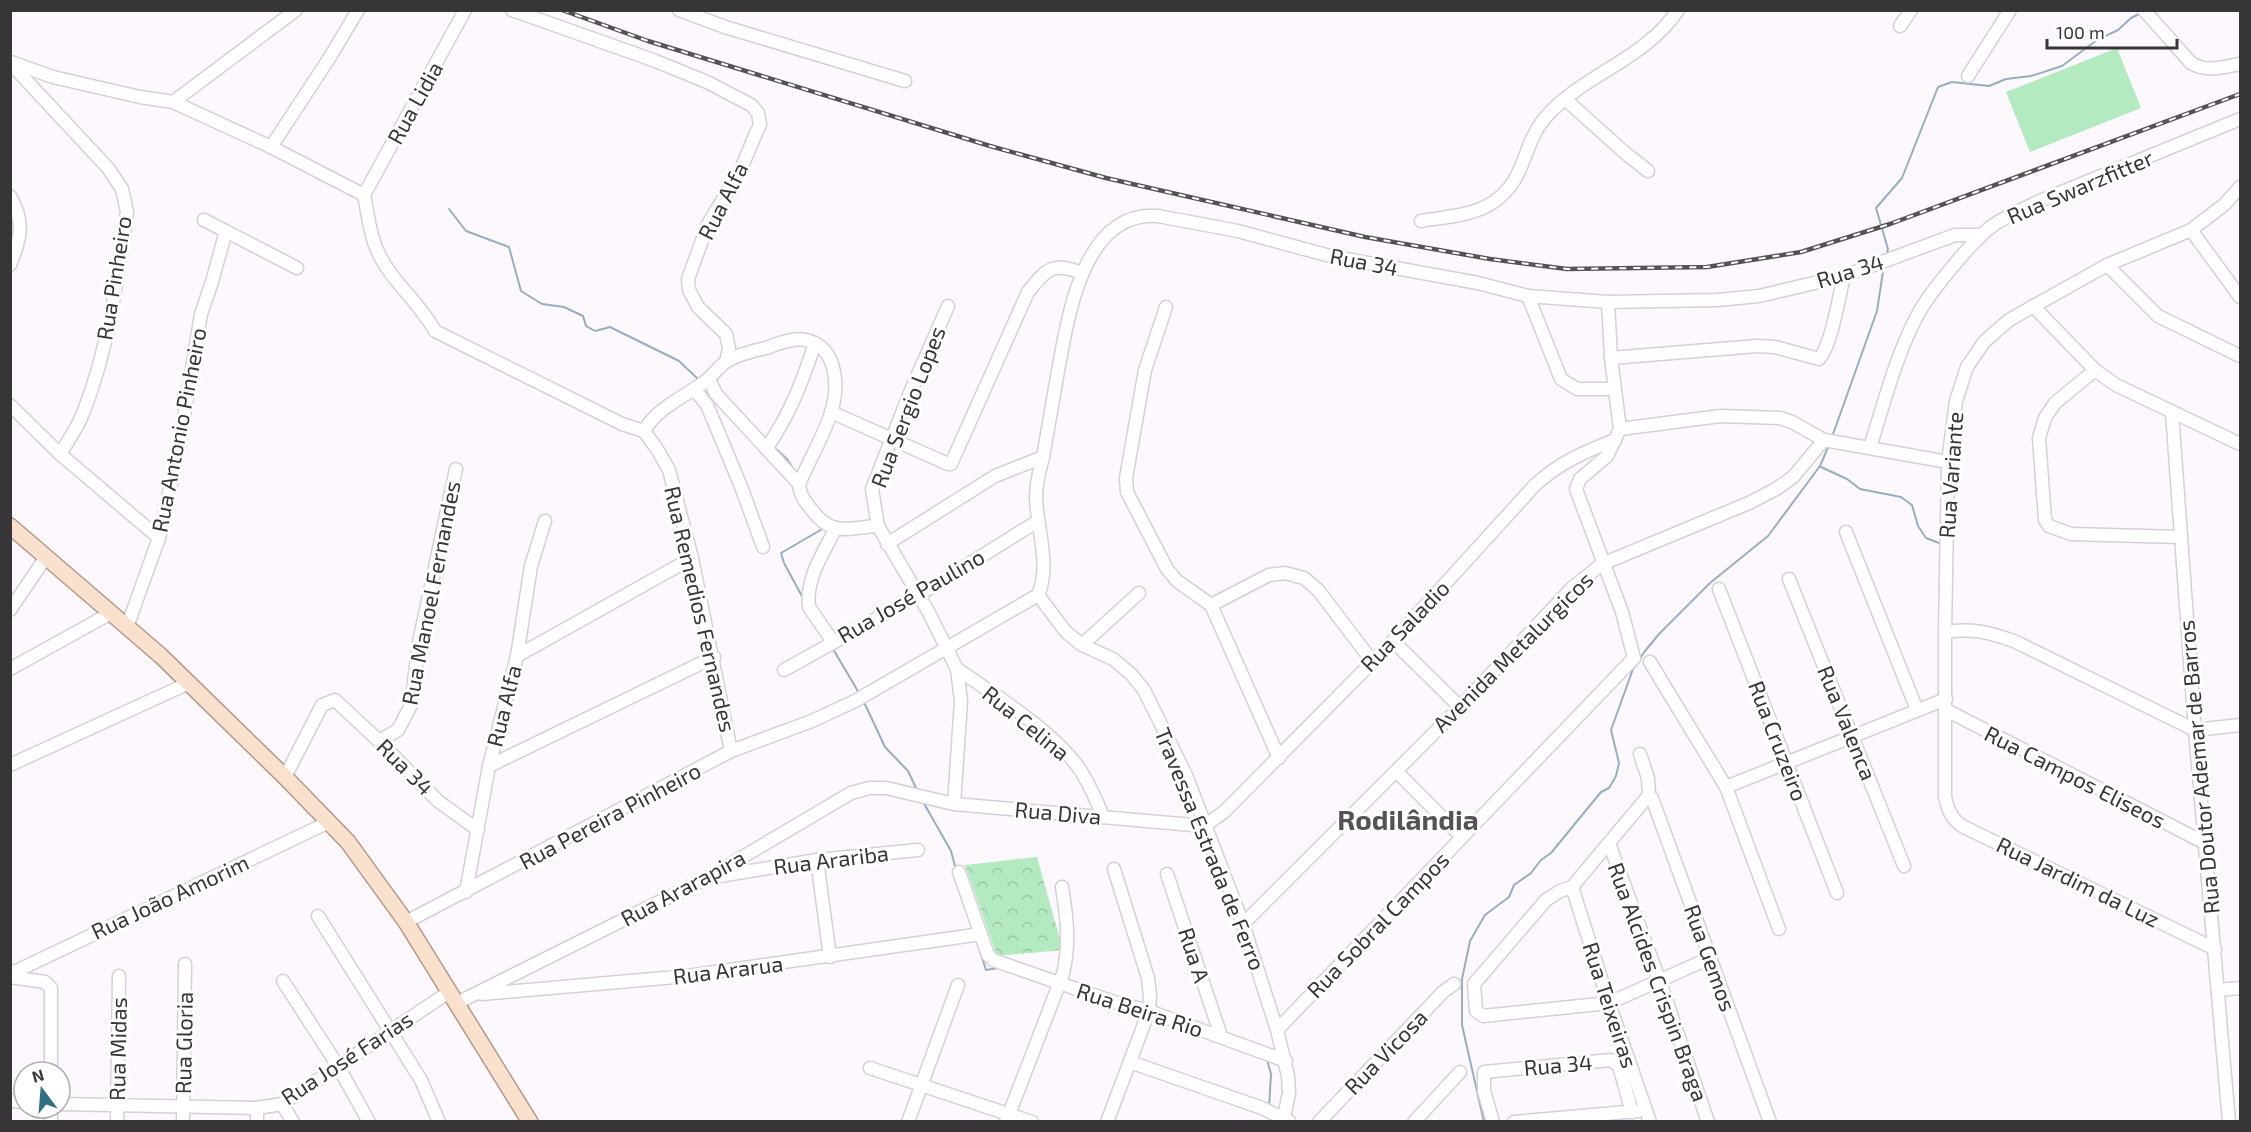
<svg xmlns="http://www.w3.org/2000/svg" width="2251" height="1132" font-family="'Exo 2',sans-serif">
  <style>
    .grass { fill: #b4eabf }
    .park { fill: url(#park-crowns) }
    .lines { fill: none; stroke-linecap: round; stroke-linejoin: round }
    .stream { stroke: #97aec2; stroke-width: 2 }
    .minor-casing { stroke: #d5d0d6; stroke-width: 15 }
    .major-casing { stroke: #b39885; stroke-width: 18 }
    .minor { stroke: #fff; stroke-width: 12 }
    .major { stroke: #fae1ce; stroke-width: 15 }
    .rail-casing { stroke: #545255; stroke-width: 4.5 }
    .rail { stroke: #fff; stroke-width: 2; stroke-dasharray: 7; stroke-linecap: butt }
    .labels { text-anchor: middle; stroke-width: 6; stroke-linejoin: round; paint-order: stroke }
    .street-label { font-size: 22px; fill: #373538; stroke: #fff }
    .district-label { font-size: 28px; font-weight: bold; fill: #565156; stroke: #fff }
  </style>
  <defs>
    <pattern id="park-crowns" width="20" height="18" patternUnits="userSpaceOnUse" patternTransform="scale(1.5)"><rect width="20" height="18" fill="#b4eabf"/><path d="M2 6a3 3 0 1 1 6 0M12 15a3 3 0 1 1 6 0" fill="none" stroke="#9bc9a5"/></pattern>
  </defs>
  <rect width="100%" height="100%" fill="#fdf8fe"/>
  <polygon class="grass" points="2117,48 2141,108 2030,152 2006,92"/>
  <polygon class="park" points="1037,857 1063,950 997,956 965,865"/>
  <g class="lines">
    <g class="stream">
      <polyline points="449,209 466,231 509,247 521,291 542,304 564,307 583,316 586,326 595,331 610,327 679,361 698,379"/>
      <polyline points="1886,257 1888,249 1876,208 1902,178 1938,87 1952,82 1989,86 2006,79 2031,76 2062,66 2097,40 2118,30 2131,18 2141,13"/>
      <polyline points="1832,437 1877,311 1884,265"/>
      <polyline points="774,447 787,459 797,474"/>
      <polyline points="1821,467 1847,479 1860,489 1901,497 1912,505 1918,526 1926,538 1939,543"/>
      <polyline points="804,600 784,563 781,553 824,528"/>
      <polyline points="833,649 859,693"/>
      <polyline points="863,700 885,747 908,771 917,790"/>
      <polyline points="922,800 951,851 956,870"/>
      <polyline points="978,945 986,970 998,968"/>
      <polyline points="1267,1060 1271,1074 1269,1108"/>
      <polyline points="1484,1122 1462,1025 1462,979 1470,941 1485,915 1509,897 1514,885 1531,873 1541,860 1551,853 1601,792 1609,788 1616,776 1619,763 1611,730 1633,669 1645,651 1659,634 1710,583 1768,536 1820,466 1829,445"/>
    </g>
    <g class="minor-casing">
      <g id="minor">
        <polyline points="512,10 653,60 707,82 751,105 758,113 760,125 756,133 741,169 708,224 688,279 689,290 698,307 726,334 729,348 726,362"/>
        <polyline points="679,10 725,27 905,81"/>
        <path d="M2144 10 2191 63C2207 73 2223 67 2240 64"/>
        <polyline points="1900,26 1911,10"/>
        <polyline points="11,62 53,77 140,97 173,102 271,147 364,195"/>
        <path d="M10 63 108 168 122 189 127 212C117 281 108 353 81 418 75 431 67 443 60 454"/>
        <polyline points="1968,76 2010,10"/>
        <polyline points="1565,99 1624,152 1648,171"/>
        <polyline points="173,102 296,10"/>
        <polyline points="271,147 330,57 358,10"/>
        <path d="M364 195C368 213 369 233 377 250 390 280 419 302 435 331L622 424 644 431 657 449 669 470 692 558 731 751"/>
        <polyline points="364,195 465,10"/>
        <path d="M10 196C25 221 21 239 10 265"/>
        <polyline points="204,220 297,268"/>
        <path d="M1421 221C1444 217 1472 216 1492 203 1527 180 1521 148 1544 119 1581 75 1645 60 1678 10"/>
        <polyline points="2191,230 2240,297"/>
        <polyline points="2107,265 2158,316 2240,356"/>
        <polyline points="1528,296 1608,302 1717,300 1759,296 1844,276 1955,235 1981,235"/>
        <polyline points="948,306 909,395 872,489 878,526 929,613 957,669 961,701 954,804"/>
        <polyline points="2033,306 2095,370 2116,385 2240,444"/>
        <polyline points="1166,307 1145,370 1126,478 1127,492 1167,569 1177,581 1211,605"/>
        <path d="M1611 358 1757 346 1775 347 1819 359C1832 344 1839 296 1844 276"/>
        <polyline points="2095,370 2055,403 2045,418 2039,438 2045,520 2049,526 2071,534 2180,537"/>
        <polyline points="709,379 716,394 799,484"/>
        <polyline points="694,389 707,405 742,489 763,547"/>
        <polyline points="10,405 60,454 159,538"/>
        <path d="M831 412 948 464H951L1028 292C1047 268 1053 262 1082 273"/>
        <polyline points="2172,412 2195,730 2229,1122"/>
        <polyline points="1620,429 1720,416 1780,418 1792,422 1824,440 1948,462"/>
        <path d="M644 431C657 408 682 398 703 383 712 377 718 367 727 361 738 354 753 351 766 348 777 344 794 337 806 340 838 347 839 387 831 413 823 437 809 461 799 484 800 495 804 500 811 509 832 537 846 528 878 526"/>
        <path d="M1870 447C1884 404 1895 358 1916 318 1928 294 1973 239 1995 224 2009 215 2025 208 2040 201L2240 119"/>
        <path d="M766 449C790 414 802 383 815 343"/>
        <polyline points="1846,532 1917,710"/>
        <polyline points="887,544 995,476 1043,457"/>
        <polyline points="1789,579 1904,866"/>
        <polyline points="1719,589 1837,893"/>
        <path d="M1038 595C1051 566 1037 529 1036 498 1036 483 1039 471 1043 457 1048 428 1053 399 1058 371 1068 317 1083 210 1158 216L1238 231 1330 256 1478 283 1528 296 1561 379 1577 389H1614"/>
        <polyline points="1038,595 1066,632 1082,645 1113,659 1131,674 1144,690 1186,775 1243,924 1277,1030 1288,1076 1289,1093 1283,1122"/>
        <polyline points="1211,605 1269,575 1285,573 1304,578 1318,590 1372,661"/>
        <polyline points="1211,605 1279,758"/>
        <polyline points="10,610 46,557"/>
        <polyline points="127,627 159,538 179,447 201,314 212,282 226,231"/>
        <path d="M1945 632C1972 628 1988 632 2014 641L2195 730 2240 725"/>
        <polyline points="1393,641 1460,707"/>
        <path d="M833 642 809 607C805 579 824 552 836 528"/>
        <polyline points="1082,645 1139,593"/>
        <polyline points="517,656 692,558"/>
        <polyline points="1650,662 1726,787 1779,929"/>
        <polyline points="10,669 111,613"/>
        <path d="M957 669C995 695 1056 733 1081 771 1090 786 1097 801 1103 817"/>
        <polyline points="784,670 919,595 1038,521"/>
        <polyline points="1946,710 2205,843"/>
        <polyline points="379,741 398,730 411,705 419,642 456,469"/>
        <polyline points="1640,754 1648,778 1649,795"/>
        <polyline points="10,765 189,683"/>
        <polyline points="489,766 714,657"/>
        <polyline points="1396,771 1462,837"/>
        <polyline points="285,777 322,705 335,700 379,741 438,801 478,830"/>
        <polyline points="1726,787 1946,699"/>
        <polyline points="1649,795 1572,887 1560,891 1546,900 1474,984 1476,1011 1483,1016 1609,1003 1710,958"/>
        <polyline points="1649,795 1652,798 1770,1122"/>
        <path d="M1204 826 1224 812 1393 641 1536 484C1561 462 1584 452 1615 440"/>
        <polyline points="1609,843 1659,979 1708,1122"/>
        <polyline points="817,860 830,957"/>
        <polyline points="959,872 988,955 993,960 1117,1003 1149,1011 1286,1061"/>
        <polyline points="1167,874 1221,1036"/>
        <polyline points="714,877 817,860 918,850"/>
        <polyline points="1572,887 1609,1003 1650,1122"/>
        <polyline points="466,892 489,766 517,656 531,566 545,521"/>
        <polyline points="318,916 421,1080 439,1122"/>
        <polyline points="406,922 731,751 812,721 855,701 1038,595"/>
        <polyline points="1243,924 1460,707 1572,588 1602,564 1749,503 1776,489 1793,477 1824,440"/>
        <path d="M2215 949 1962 826C1951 818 1948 810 1945 797V632L1948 462 1956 401 1967 367 1984 342 2009 320 2107 265 2191 230 2225 204 2240 187"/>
        <polyline points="10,974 329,822"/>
        <polyline points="10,977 45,982 51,988 51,1072"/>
        <polyline points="283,981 338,1066 369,1122"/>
        <polyline points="2218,990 2240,988"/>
        <polyline points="482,994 687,976 981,934"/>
        <polyline points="455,1004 707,878 851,793 869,788 886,788 954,804 1204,826"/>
        <polyline points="1277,1030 1634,658 1622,612 1576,489 1580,479 1607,456 1620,429 1611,358 1608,302"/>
        <polyline points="1130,1062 1262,1108 1289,1121"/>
        <polyline points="870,1068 1032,1122"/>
        <polyline points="10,1101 24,1102"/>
        <polyline points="60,1104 257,1108 282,1104 449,992"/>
        <polyline points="282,1104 293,1122"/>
        <polyline points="257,1108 257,1122"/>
        <polyline points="51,1122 51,1108"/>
        <polyline points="117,1122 119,976"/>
        <polyline points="183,1122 185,964"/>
        <polyline points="908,1122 958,985"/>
        <path d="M1006 1122 1063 974C1070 944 1067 917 1062 887"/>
        <polyline points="1107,1122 1149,1011 1150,996 1148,978 1114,869"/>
        <polyline points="1319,1122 1443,992 1454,984"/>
        <polyline points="1414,1122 1460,1072"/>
        <polyline points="1493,1122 1484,1091 1484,1072 1611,1060 1619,1066 1632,1112"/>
        <polyline points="1514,1122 1638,1111"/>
      </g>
    </g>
    <g class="major-casing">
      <polyline id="major" points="10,526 161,656 285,777 348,842 406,922 530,1122"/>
    </g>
    <use href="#minor" class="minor"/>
    <use href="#major" class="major"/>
    <g class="rail-casing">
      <polyline id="rail" points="562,10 648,41 990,146 1106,178 1365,237 1490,259 1567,269 1707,267 1801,252 1890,224 2240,94"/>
    </g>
    <use href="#rail" class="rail"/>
  </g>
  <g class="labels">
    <g class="street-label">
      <text transform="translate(415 103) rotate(-61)" y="8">Rua Lidia</text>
      <text transform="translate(2080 187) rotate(-23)" y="8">Rua Swarzfitter</text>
      <text transform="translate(723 201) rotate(-63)" y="8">Rua Alfa</text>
      <text transform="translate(1364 262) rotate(11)" y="8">Rua 34</text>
      <text transform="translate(1850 271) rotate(-17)" y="8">Rua 34</text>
      <text transform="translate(114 278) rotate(-81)" y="8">Rua Pinheiro</text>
      <text transform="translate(908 407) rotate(-69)" y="8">Rua Sergio Lopes</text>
      <text transform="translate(179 430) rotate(-79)" y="8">Rua Antonio Pinheiro</text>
      <text transform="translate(1951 475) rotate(-86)" y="8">Rua Variante</text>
      <text transform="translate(431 593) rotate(-79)" y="8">Rua Manoel Fernandes</text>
      <text transform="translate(911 596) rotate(-30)" y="8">Rua José Paulino</text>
      <text transform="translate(700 609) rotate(77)" y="8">Rua Remedios Fernandes</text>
      <text transform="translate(1405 626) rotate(-46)" y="8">Rua Saladio</text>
      <text transform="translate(1513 652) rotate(-45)" y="8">Avenida Metalurgicos</text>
      <text transform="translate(504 706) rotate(-76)" y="8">Rua Alfa</text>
      <text transform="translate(1026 723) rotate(39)" y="8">Rua Celina</text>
      <text transform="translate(1847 723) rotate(68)" y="8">Rua Valenca</text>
      <text transform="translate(1778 741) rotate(69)" y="8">Rua Cruzeiro</text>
      <text transform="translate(405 767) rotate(45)" y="8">Rua 34</text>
      <text transform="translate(2199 767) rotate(-95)" y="8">Rua Doutor Ademar de Barros</text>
      <text transform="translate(2075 777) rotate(27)" y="8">Rua Campos Eliseos</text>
      <text transform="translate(1058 813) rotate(5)" y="8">Rua Diva</text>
      <text transform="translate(610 816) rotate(-28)" y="8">Rua Pereira Pinheiro</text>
      <text transform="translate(1210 849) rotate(68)" y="8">Travessa Estrada de Ferro</text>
      <text transform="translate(831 860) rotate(-7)" y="8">Rua Arariba</text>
      <text transform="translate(2078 882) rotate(26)" y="8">Rua Jardim da Luz</text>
      <text transform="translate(683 888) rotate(-28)" y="8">Rua Ararapira</text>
      <text transform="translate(170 897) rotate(-25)" y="8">Rua João Amorim</text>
      <text transform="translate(1378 925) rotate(-46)" y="8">Rua Sobral Campos</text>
      <text transform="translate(1194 955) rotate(72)" y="8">Rua A</text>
      <text transform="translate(1710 958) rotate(70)" y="8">Rua Gemos</text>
      <text transform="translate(728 970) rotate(-7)" y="8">Rua Ararua</text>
      <text transform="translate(1658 982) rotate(70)" y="8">Rua Alcides Crispin Braga</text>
      <text transform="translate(1610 1005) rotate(72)" y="8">Rua Teixeiras</text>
      <text transform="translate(1140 1010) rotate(18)" y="8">Rua Beira Rio</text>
      <text transform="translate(184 1043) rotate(-89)" y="8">Rua Gloria</text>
      <text transform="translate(118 1049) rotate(-89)" y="8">Rua Midas</text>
      <text transform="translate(1386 1052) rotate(-46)" y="8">Rua Vicosa</text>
      <text transform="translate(347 1058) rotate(-33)" y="8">Rua José Farias</text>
      <text transform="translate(1558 1065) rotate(-5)" y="8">Rua 34</text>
    </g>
    <g class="district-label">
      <text x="1408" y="830">Rodilândia</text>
    </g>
  </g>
  <rect width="2251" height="1132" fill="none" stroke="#373538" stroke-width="24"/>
  <g transform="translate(42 1090) rotate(344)"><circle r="28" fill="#ffffff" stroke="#afaeaf" stroke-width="1.5"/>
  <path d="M0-4.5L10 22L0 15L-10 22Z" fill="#306f84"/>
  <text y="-9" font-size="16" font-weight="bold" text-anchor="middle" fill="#373538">N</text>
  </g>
  <path d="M2047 39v9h130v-9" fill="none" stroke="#373538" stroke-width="3"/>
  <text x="2056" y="39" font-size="18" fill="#373538" stroke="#ffffff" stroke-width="4.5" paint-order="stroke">100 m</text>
</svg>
